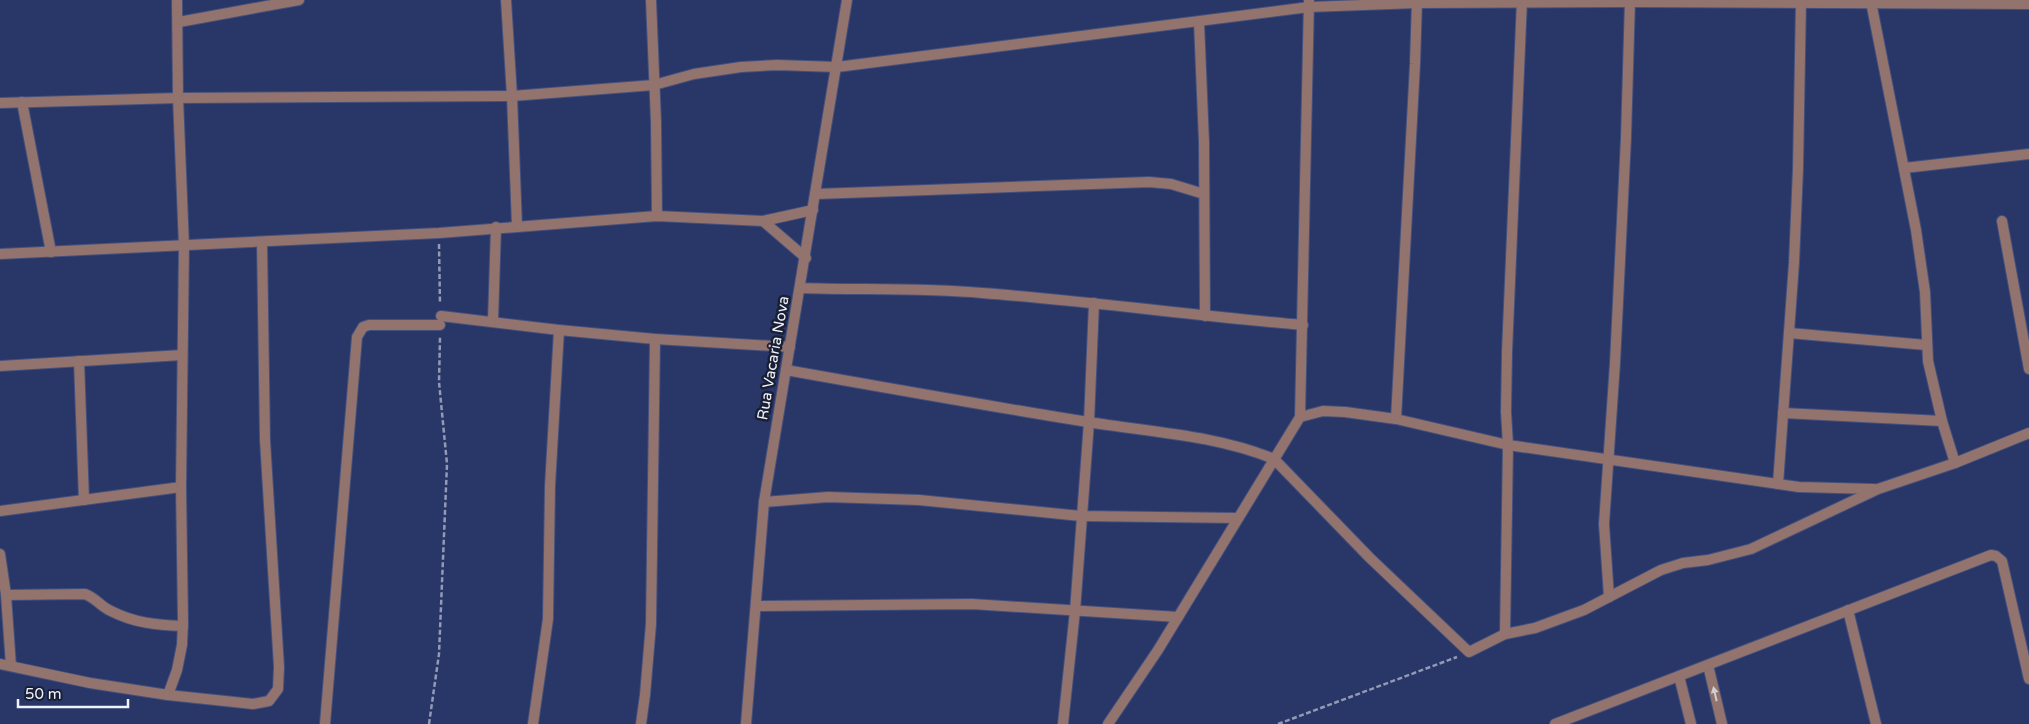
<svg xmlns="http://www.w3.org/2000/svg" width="2029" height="724" font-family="'Varela Round',sans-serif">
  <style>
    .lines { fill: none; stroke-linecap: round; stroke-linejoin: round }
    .street-casing { stroke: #44507c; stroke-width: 12 }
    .path { stroke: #929ab5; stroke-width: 2.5; stroke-dasharray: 5 2.5; stroke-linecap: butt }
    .street { stroke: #92736e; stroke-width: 10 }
    .oneway { fill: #d4cdd0 }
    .labels { text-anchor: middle; stroke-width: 5; stroke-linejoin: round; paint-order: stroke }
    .street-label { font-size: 15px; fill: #f1f3fa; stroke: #192036 }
  </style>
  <rect width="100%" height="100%" fill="#283668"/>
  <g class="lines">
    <g class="street-casing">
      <g id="street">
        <polyline points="506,0 512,96 517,226"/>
        <polyline points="651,0 656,122 657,216"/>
        <polyline points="1871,2 1916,230 1925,292 1928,361 1942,421 1955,463"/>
        <polyline points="179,22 299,0"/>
        <polyline points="1199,22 1204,142 1205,316"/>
        <polyline points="22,102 51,252"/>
        <polyline points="0,103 178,98 512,96 654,85 694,74 741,67 777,65 837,67 1309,7 1417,3 1630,2 2029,4"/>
        <polyline points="1904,168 2029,154"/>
        <polyline points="816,194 1149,182 1171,184 1204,194"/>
        <polyline points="763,221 806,258"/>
        <polyline points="2002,221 2029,369"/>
        <polyline points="0,254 439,233 657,216 763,221 813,210"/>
        <path d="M800 288C861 290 922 288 982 293 1089 301 1195 316 1303 325"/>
        <polyline points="441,316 559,330 655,339 790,347"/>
        <polyline points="493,321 496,227"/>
        <polyline points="1789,333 1926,345"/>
        <polyline points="79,361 84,500"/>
        <polyline points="0,366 182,355"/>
        <path d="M786 370C887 388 988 406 1088 422 1150 432 1215 435 1274 459L1369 557 1469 652 1505 634 1535 628 1584 610 1661 570 1683 563 1708 560 1751 549 1878 489 1955 463 2029 433"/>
        <polyline points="1783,413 1942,421"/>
        <polyline points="1300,417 1323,411 1345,412 1396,419 1508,445 1799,487 1874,489"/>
        <polyline points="1396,419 1415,64 1417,0"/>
        <polyline points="1778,484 1794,263 1798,169 1801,0"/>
        <polyline points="764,502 828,497 919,500 1081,516 1238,518"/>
        <polyline points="0,511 181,487"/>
        <polyline points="0,554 6,595 11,666"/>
        <path d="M6 595 85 594C96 598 101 607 111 611 134 623 157 625 183 626"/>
        <polyline points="1609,597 1604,524 1615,363 1626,138 1630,0"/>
        <polyline points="757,606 972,604 1178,617"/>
        <polyline points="1848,610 1876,724"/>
        <polyline points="1505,634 1508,445 1506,412 1507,352 1522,0"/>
        <polyline points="0,664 90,683 168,695 177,670 182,645 183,622 181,487 184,246 178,98 177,0"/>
        <polyline points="1708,665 1722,724"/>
        <polyline points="1679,676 1691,724"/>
        <polyline points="168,695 253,704 269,701 278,689 279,667 265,440 262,242"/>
        <polyline points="325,724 357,337 363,327 369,325 440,325"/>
        <polyline points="533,724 548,619 550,486 559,330"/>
        <polyline points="641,724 645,695 651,624 655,339"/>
        <polyline points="746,724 764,502 847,0"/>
        <polyline points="1063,724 1075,611 1089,422 1094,303"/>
        <polyline points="1108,724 1158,650 1300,417 1309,0"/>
        <polyline points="1555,724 1991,555 1996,556 2002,561 2029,679"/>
      </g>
    </g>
    <g class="path">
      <polyline points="439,244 440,304"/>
      <polyline points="429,724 439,654 447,464 439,382 440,337"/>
      <polyline points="1278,724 1457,657"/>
    </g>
    <use href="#street" class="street"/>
  </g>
  <defs><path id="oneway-solid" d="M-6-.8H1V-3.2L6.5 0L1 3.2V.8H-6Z" transform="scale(1.25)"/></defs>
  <use class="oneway" href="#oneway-solid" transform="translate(1715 694) rotate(-103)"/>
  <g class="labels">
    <g class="street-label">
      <text transform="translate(773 358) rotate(-80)" y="5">Rua Vacaria Nova</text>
    </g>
  </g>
  <path d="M18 699v8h110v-8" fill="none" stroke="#f1f3fa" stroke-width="2.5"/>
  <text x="25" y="699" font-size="15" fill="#f1f3fa" stroke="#192036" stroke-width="4" paint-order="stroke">50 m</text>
</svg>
